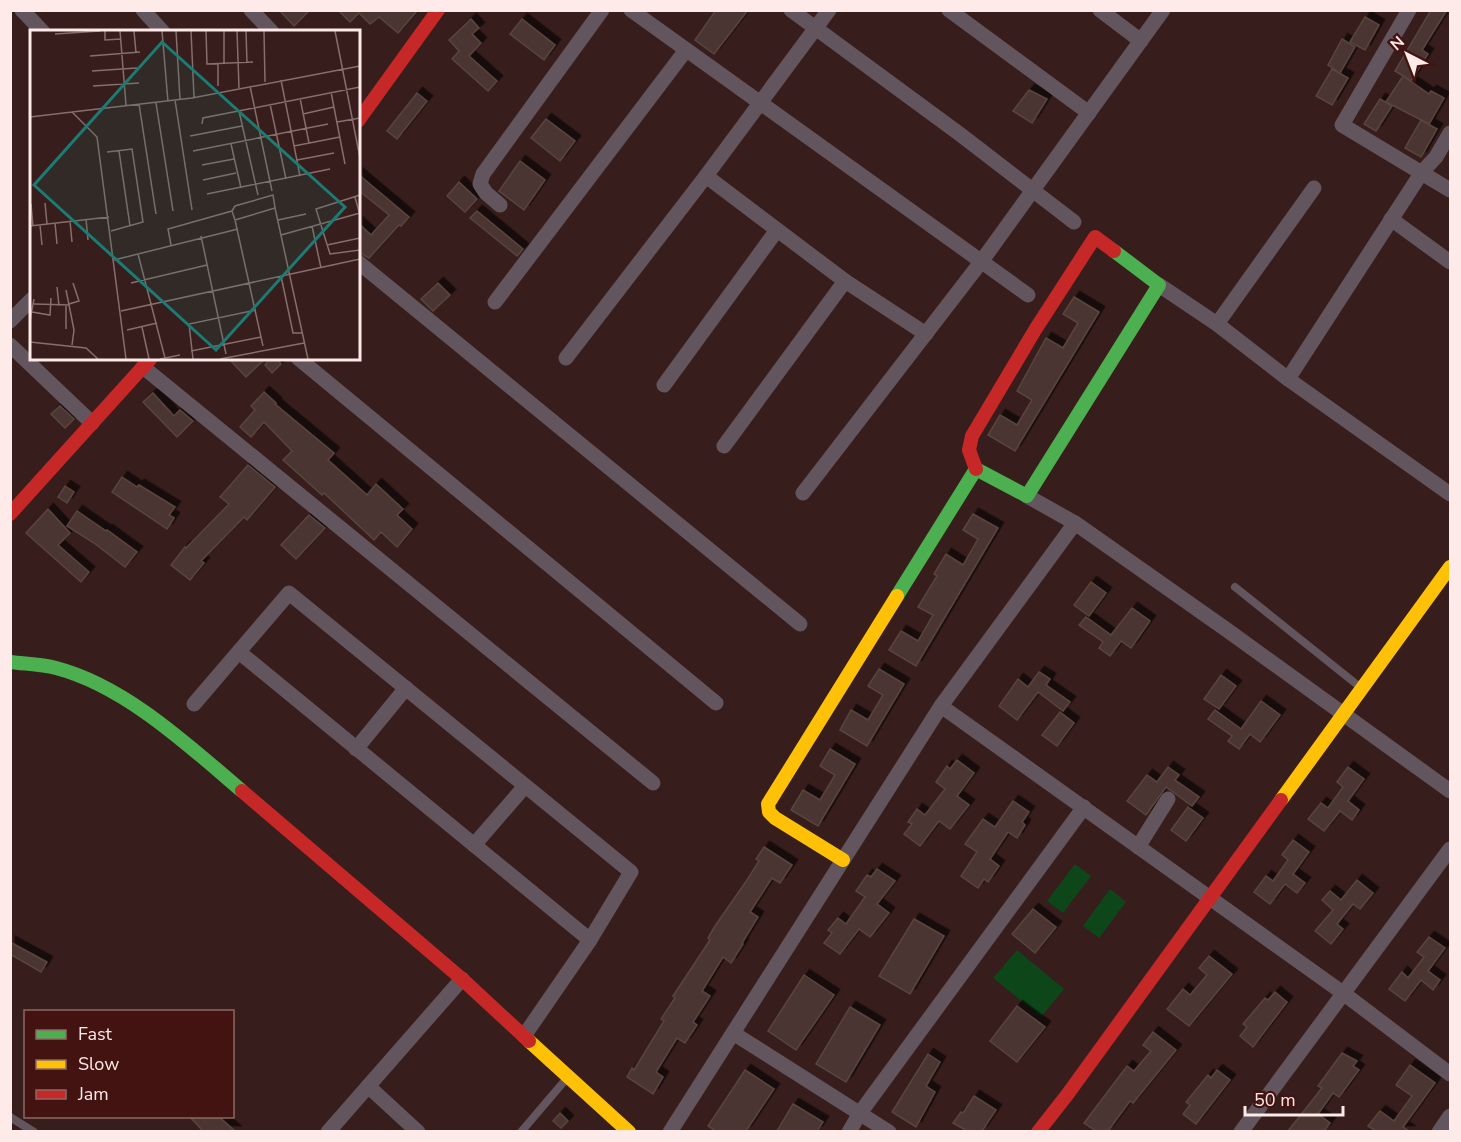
<svg xmlns="http://www.w3.org/2000/svg" width="1461" height="1142" font-family="'Nunito Sans',sans-serif">
  <style>
    .green { fill: #0d4719 }
    .building { fill: #4b3631; stroke: #59443e; stroke-width: 1.5; filter: url(#shadow) }
    .lines { fill: none; stroke-linecap: round; stroke-linejoin: round }
    .lane { stroke: #62555d; stroke-width: 8 }
    .street { stroke: #62555d; stroke-width: 15 }
    .fast { stroke: #4caf50; stroke-width: 14 }
    .slow { stroke: #ffc107; stroke-width: 14 }
    .jam { stroke: #c62828; stroke-width: 14 }
    .inset-road { fill: none; stroke: #876f6d; stroke-width: 1.5 }
    .view { fill: #1b7c74; fill-opacity: 0.15; stroke: #1b7c74; stroke-width: 3 }
    .inset-edge { fill: none; stroke: #feeae8; stroke-width: 3 }
  </style>
  <defs>
    <filter id="shadow"><feDropShadow dx="5.5" dy="-5.5" stdDeviation="0" flood-color="#0009"/></filter>
  </defs>
  <rect width="100%" height="100%" fill="#371d1b"/>
  <g class="green">
    <polygon points="1075,864 1091,876 1063,913 1047,901"/>
    <polygon points="1110,889 1126,902 1099,938 1083,926"/>
    <polygon points="1017,950 1064,989 1041,1017 993,978"/>
  </g>
  <g class="building">
    <polygon points="279,10 310,10 294,26"/>
    <polygon points="338,10 418,10 398,33 379,17 370,24 359,13 350,22"/>
    <polygon points="716,10 748,10 714,54 695,40"/>
    <polygon points="1431,10 1447,10 1422,50 1428,54 1411,81 1395,71"/>
    <polygon points="1365,17 1379,25 1365,50 1350,42"/>
    <polygon points="471,19 479,28 472,34 481,43 469,56 497,81 488,91 452,59 459,51 449,40"/>
    <polygon points="522,19 555,45 544,60 510,34"/>
    <polygon points="1342,39 1355,47 1340,73 1328,65"/>
    <polygon points="1332,69 1348,78 1332,105 1316,96"/>
    <polygon points="1403,76 1429,94 1431,91 1444,98 1429,124 1386,102"/>
    <polygon points="1029,90 1047,99 1032,123 1013,111"/>
    <polygon points="417,93 427,101 397,139 387,131"/>
    <polygon points="1380,99 1392,106 1376,131 1364,124"/>
    <polygon points="546,119 575,141 560,161 531,138"/>
    <polygon points="1421,120 1437,129 1421,157 1405,148"/>
    <polygon points="520,161 545,180 524,210 499,191"/>
    <polygon points="358,174 409,217 401,226 399,225 369,258 358,252 358,223 371,235 389,215 358,190"/>
    <polygon points="459,182 477,199 465,212 447,196"/>
    <polygon points="477,211 523,249 517,256 470,218"/>
    <polygon points="438,283 450,295 433,311 421,299"/>
    <polygon points="1074,297 1099,312 1015,451 988,435 1000,415 1017,425 1032,400 1017,391 1046,338 1063,348 1078,323 1063,314"/>
    <polygon points="228,358 266,358 246,377"/>
    <polygon points="271,358 276,358 281,364 272,373 265,365"/>
    <polygon points="264,392 276,403 275,404 334,453 328,460 367,495 376,484 403,509 397,515 412,529 397,547 381,532 374,540 324,493 322,495 283,460 292,451 264,422 251,437 240,427 255,410 251,406"/>
    <polygon points="153,393 174,416 180,410 193,421 177,437 143,402"/>
    <polygon points="60,406 74,419 65,428 51,414"/>
    <polygon points="248,465 275,487 247,520 244,517 201,561 204,563 190,580 171,565 185,547 186,548 229,504 220,497"/>
    <polygon points="122,477 137,487 139,485 175,507 169,515 174,518 167,529 112,492"/>
    <polygon points="65,486 74,492 67,503 58,497"/>
    <polygon points="48,509 70,533 58,545 89,572 81,582 26,533"/>
    <polygon points="77,511 106,531 107,530 137,552 125,567 94,543 67,526"/>
    <polygon points="973,514 998,528 916,666 889,650 901,631 918,641 933,615 918,607 937,576 934,574 946,554 963,565 978,539 963,530"/>
    <polygon points="309,515 325,528 296,559 281,545"/>
    <polygon points="1091,582 1106,593 1089,616 1074,605"/>
    <polygon points="1132,608 1150,621 1131,648 1121,641 1110,656 1099,648 1103,642 1079,625 1086,617 1111,635"/>
    <polygon points="879,669 904,684 867,746 840,730 851,710 868,720 883,695 868,686"/>
    <polygon points="1039,672 1050,679 1046,685 1070,702 1063,711 1038,692 1017,720 999,706 1018,679 1028,687"/>
    <polygon points="1221,675 1236,686 1219,709 1204,699"/>
    <polygon points="1261,701 1280,715 1260,742 1250,734 1239,749 1228,741 1232,736 1208,719 1215,710 1241,729"/>
    <polygon points="1060,712 1074,723 1057,746 1042,735"/>
    <polygon points="830,749 855,764 818,826 791,810 803,790 820,800 835,775 820,766"/>
    <polygon points="957,760 974,773 957,796 969,805 950,829 939,821 920,846 904,834 912,824 908,822 917,809 925,815 945,789 936,782 947,766 950,769"/>
    <polygon points="1168,767 1179,775 1175,780 1199,797 1192,806 1166,787 1146,815 1127,801 1147,775 1157,782"/>
    <polygon points="1348,767 1364,779 1348,801 1359,810 1352,820 1340,811 1324,831 1308,819 1321,803 1328,808 1343,787 1337,782"/>
    <polygon points="1013,801 1029,812 1022,822 1025,825 1017,838 1008,832 990,859 999,866 988,882 984,879 978,888 961,876 977,852 965,844 983,819 995,827"/>
    <polygon points="1188,807 1203,818 1186,841 1171,830"/>
    <polygon points="1293,840 1309,852 1293,874 1305,883 1297,893 1285,884 1270,904 1254,892 1266,876 1273,881 1288,860 1282,855"/>
    <polygon points="764,847 792,865 780,883 772,878 750,912 758,917 742,943 743,944 731,963 723,957 702,991 710,996 693,1022 697,1025 685,1043 677,1038 656,1072 663,1077 653,1094 627,1077 632,1068 634,1070 664,1021 661,1019 675,998 673,996 710,940 708,938 715,926 747,880 759,861 756,859"/>
    <polygon points="877,869 895,881 877,904 889,913 870,937 859,929 840,954 824,943 832,933 828,930 838,918 846,924 865,897 856,891 867,875 871,877"/>
    <polygon points="1357,880 1373,893 1360,909 1353,904 1337,924 1343,929 1331,944 1315,931 1333,910 1322,900 1330,891 1341,900"/>
    <polygon points="1033,909 1056,927 1035,953 1012,934"/>
    <polygon points="914,919 944,936 910,994 879,976"/>
    <polygon points="1429,937 1445,948 1428,971 1440,980 1433,990 1421,980 1405,1001 1389,989 1402,972 1408,978 1424,957 1417,952"/>
    <polygon points="10,942 47,962 41,972 10,954"/>
    <polygon points="1209,956 1232,974 1189,1026 1167,1009 1183,989 1190,995 1207,975 1199,968"/>
    <polygon points="804,975 834,995 796,1050 768,1031"/>
    <polygon points="1275,992 1287,1002 1253,1047 1240,1036 1247,1027 1243,1024 1265,998 1268,1000"/>
    <polygon points="1017,1006 1045,1027 1017,1062 990,1041"/>
    <polygon points="850,1007 880,1025 846,1082 816,1064"/>
    <polygon points="1153,1032 1176,1050 1133,1103 1130,1101 1108,1131 1096,1131 1084,1123 1127,1066 1134,1071 1151,1051 1143,1045"/>
    <polygon points="1342,1053 1357,1061 1353,1066 1359,1070 1339,1097 1333,1093 1318,1114 1330,1123 1324,1131 1288,1131 1322,1088 1318,1086"/>
    <polygon points="928,1054 940,1062 926,1086 935,1092 916,1127 892,1112"/>
    <polygon points="1410,1065 1435,1083 1403,1127 1409,1131 1376,1131 1368,1126 1380,1111 1394,1121 1412,1096 1396,1085"/>
    <polygon points="745,1070 774,1089 746,1131 716,1131 708,1126"/>
    <polygon points="1217,1070 1230,1080 1196,1124 1183,1114 1190,1105 1186,1102 1208,1075 1211,1078"/>
    <polygon points="974,1096 996,1110 982,1131 967,1131 953,1123 961,1112 963,1113"/>
    <polygon points="793,1104 823,1122 817,1131 777,1131"/>
    <polygon points="560,1113 568,1121 561,1128 553,1121"/>
    <polygon points="189,1116 218,1116 235,1131 203,1131"/>
  </g>
  <g class="lines">
    <g class="lane">
      <polyline points="1235,587 1360,687"/>
      <polyline points="10,1117 34,1132"/>
      <polyline points="521,1132 567,1078"/>
    </g>
    <g class="street">
      <polyline points="22,10 43,32"/>
      <polyline points="143,10 163,32"/>
      <polyline points="251,10 272,32"/>
      <polyline points="631,10 1028,295"/>
      <polyline points="791,10 961,135 1074,222"/>
      <polyline points="949,10 1089,113"/>
      <polyline points="1100,10 1141,41"/>
      <polyline points="1409,10 1342,125 1450,190"/>
      <polyline points="706,176 845,281 926,334"/>
      <polyline points="500,205 486,193 480,184 483,174 602,10"/>
      <polyline points="1391,219 1450,262"/>
      <polyline points="358,262 800,624"/>
      <polyline points="1159,285 1217,324 1288,379 1450,494"/>
      <polyline points="495,302 686,50"/>
      <polyline points="10,321 32,299"/>
      <polyline points="1217,324 1314,188"/>
      <polyline points="10,345 92,423"/>
      <polyline points="298,358 716,703"/>
      <polyline points="566,358 706,176 829,10"/>
      <polyline points="143,367 653,783"/>
      <polyline points="1288,379 1422,172 1436,157 1450,133"/>
      <polyline points="664,385 777,230"/>
      <polyline points="724,446 845,281"/>
      <polyline points="803,493 981,262 1163,10"/>
      <polyline points="1027,496 1075,523 1227,630 1450,791"/>
      <polyline points="239,652 590,940"/>
      <polyline points="194,704 289,593 631,872 590,940 524,1036"/>
      <polyline points="941,706 1343,993 1450,1074"/>
      <polyline points="356,749 406,688"/>
      <polyline points="474,845 525,786"/>
      <polyline points="1138,847 1168,799"/>
      <polyline points="733,1033 889,1132"/>
      <polyline points="368,1086 418,1132"/>
      <polyline points="328,1132 462,979"/>
      <polyline points="670,1132 941,706 1075,523"/>
      <polyline points="849,1132 860,1113 1084,807"/>
      <polyline points="1241,1132 1450,849"/>
      <polyline points="1439,1132 1450,1116"/>
    </g>
    <g class="fast">
      <polyline points="897,596 976,469 1027,496 1159,285 1114,251"/>
      <path d="M10 662C25 664 41 664 56 668 125 686 188 745 242 791"/>
    </g>
    <g class="slow">
      <polyline points="1281,800 1450,567"/>
      <polyline points="843,860 775,818 769,812 768,804 897,596"/>
      <polyline points="529,1041 629,1132"/>
    </g>
    <g class="jam">
      <polyline points="358,121 438,10"/>
      <polyline points="976,469 969,450 972,436 1035,330 1095,237 1114,251"/>
      <polyline points="10,514 151,358"/>
      <polyline points="242,791 462,979 529,1041"/>
      <polyline points="1038,1132 1067,1095 1281,800"/>
    </g>
  </g>
  <g transform="translate(30 30)">
    <rect width="330" height="330" fill="#371d1b"/>
    <path class="inset-road" d="M75 1V10L91 9M90 1 96 75M104 1 106 23M132 1 138 72M146 1 150 69M161 1 164 67M176 1 177 34 223 32M194 1V33M207 1 209 58M216 1 217 33M234 1 235 52M305 1 330 128M25 4 70 1M60 26 110 22M188 34V56M62 41 107 38M251 50 270 146M63 56 109 53M220 56 242 161M301 62 315 134M270 68 279 113M145 70 162 180M126 73 143 181M109 74 126 184M240 74 256 149M209 81 228 165M42 82 162 68 330 36M273 84 304 77M0 87 42 82 67 107 96 329M307 92 330 88M172 94 173 88 330 57M160 106 212 96M201 114 211 158M264 116 310 107M89 121 100 196M163 121 298 94M77 122 102 119 113 192 81 201M267 130 304 123M172 135 204 129M173 150 206 143M177 164 300 139M330 165 286 179 300 224 330 220M325 167 330 185M15 173 17 194M1 174 3 196M245 178 278 329M56 189 58 210M205 190 233 316M248 190 276 184M40 191 42 212M25 193 27 214M10 195 12 215M0 196 79 187M282 196 291 238M251 205 330 183M171 206 196 324M141 215 138 199 202 181 205 190 245 178 243 165 205 176 202 181M297 215 330 208M108 224 135 328M84 230 208 199M251 246 263 303H272M101 253 177 235M27 257 29 276M36 260 44 300 42 315M4 274 40 275M39 274 49 271 43 253M91 281 330 229M2 282 20 285 21 268M0 290 4 269M112 297 119 329M36 299V276M97 300 127 293M0 312 56 318 68 329M161 321 231 307M130 329 150 325M163 329 159 294 226 280M190 329 274 313"/>
    <path class="view" d="M132 12 315 177 186 320 4 155Z"/>
    <rect width="330" height="330" class="inset-edge"/>
  </g>
  <rect width="1461" height="1142" fill="none" stroke="#feeae8" stroke-width="24"/>
  <rect x="24" y="1010" width="210" height="108" fill="#421310" stroke="#8d6966" stroke-width="1.5"/>
  <rect x="36" y="1030" width="30" height="9" fill="#4caf50" stroke="#8d6966" stroke-width="1.5"/>
  <text x="78" y="1040" font-size="18" fill="#feeae8">Fast</text>
  <rect x="36" y="1060" width="30" height="9" fill="#ffc107" stroke="#8d6966" stroke-width="1.5"/>
  <text x="78" y="1070" font-size="18" fill="#feeae8">Slow</text>
  <rect x="36" y="1090" width="30" height="9" fill="#c62828" stroke="#8d6966" stroke-width="1.5"/>
  <text x="78" y="1100" font-size="18" fill="#feeae8">Jam</text>
  <g transform="translate(1407 54) rotate(318)" stroke="#421310" stroke-width="4.5" paint-order="stroke">
  <path d="M0-4.5L10 22L0 15L-10 22Z" fill="#feeae8"/>
  <text y="-9" font-size="16" font-weight="bold" text-anchor="middle" fill="#feeae8">N</text>
  </g>
  <path d="M1245 1106v9h98v-9" fill="none" stroke="#feeae8" stroke-width="3"/>
  <text x="1254" y="1106" font-size="18" fill="#feeae8" stroke="#421310" stroke-width="4.5" paint-order="stroke">50 m</text>
</svg>
